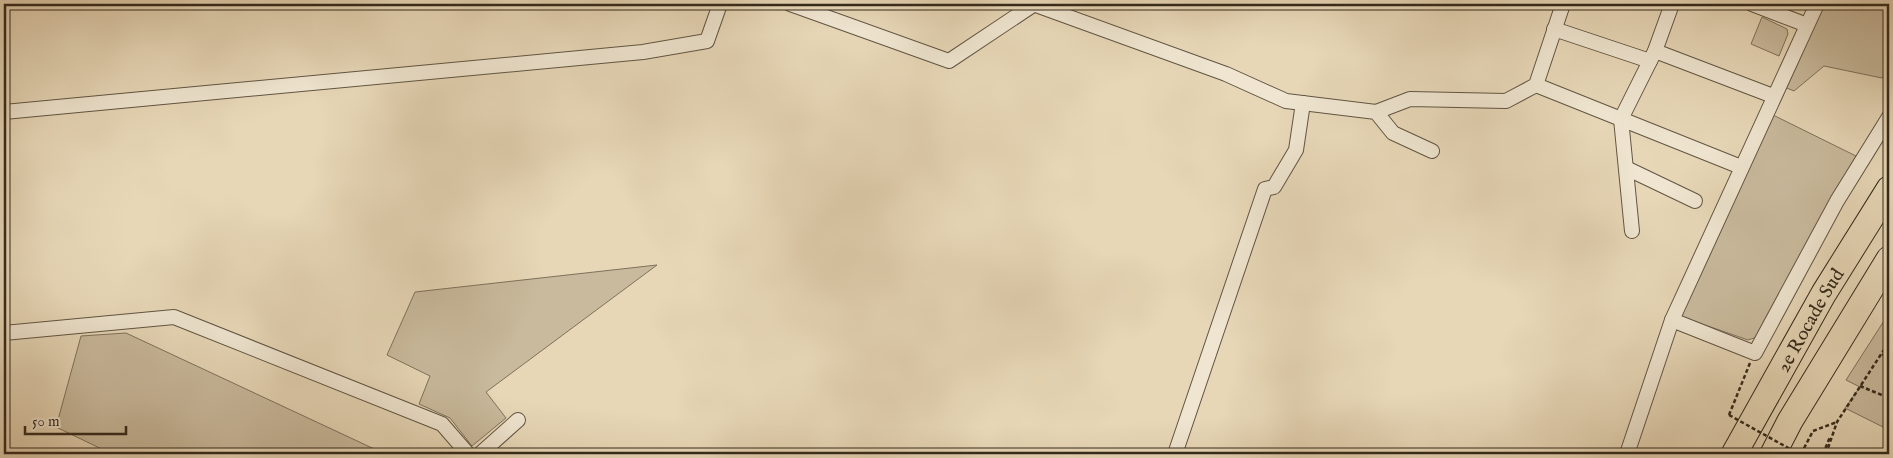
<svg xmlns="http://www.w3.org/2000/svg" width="1893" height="458" font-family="'IM FELL English',serif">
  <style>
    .green { fill: #c9ba9d; stroke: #7e725c }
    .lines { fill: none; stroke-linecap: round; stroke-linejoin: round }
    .minor-casing { stroke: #615543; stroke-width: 16 }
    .motorway-casing { stroke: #342a1c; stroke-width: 27 }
    .path { stroke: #342a1c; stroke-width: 2.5; stroke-dasharray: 4 2.5; stroke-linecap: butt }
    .minor { stroke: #efe5d0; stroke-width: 14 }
    .motorway { stroke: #e7d7b7; stroke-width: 25 }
    .path-bridge { stroke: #342a1c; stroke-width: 2.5; stroke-dasharray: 4 2.5; stroke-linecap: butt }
    .labels { text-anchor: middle; stroke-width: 5; stroke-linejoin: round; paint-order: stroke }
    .street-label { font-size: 19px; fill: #342a1c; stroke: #efe5d0 }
  </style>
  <rect width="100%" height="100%" fill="#e7d7b7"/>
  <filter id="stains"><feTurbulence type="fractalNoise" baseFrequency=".004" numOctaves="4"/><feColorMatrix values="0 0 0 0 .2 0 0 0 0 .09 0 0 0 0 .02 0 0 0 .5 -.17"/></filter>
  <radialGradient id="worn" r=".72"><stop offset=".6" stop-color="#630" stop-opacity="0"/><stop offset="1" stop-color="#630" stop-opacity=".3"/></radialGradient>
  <g class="green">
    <polygon points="1821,4 1889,4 1889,67 1882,78 1824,66 1794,91 1782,86"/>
    <polygon points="1762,17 1787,29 1788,34 1779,56 1751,44"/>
    <polygon points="1773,115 1856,156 1757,337 1748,340 1679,316"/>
    <polygon points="657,265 486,392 506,418 472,446 450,418 419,404 430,376 387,355 415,292"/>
    <polygon points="1889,313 1889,430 1845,408 1860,387 1846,380"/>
    <polygon points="126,333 385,454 112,454 56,427 81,336"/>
  </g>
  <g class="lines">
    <g class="minor-casing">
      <g id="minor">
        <polyline points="790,4 949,61 1033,5"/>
        <polyline points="1033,4 1226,74 1286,101 1376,112 1393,133 1432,151"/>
        <polyline points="1752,4 1807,25"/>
        <polyline points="1554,29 1650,61"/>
        <polyline points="1655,51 1773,96"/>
        <polyline points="1536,85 1741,167"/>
        <polyline points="4,112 643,52 707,41 720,4"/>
        <polyline points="1376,112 1410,99 1506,101 1536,85 1563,4"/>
        <polyline points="1626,168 1695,201"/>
        <polyline points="1632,231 1621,119 1655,51 1672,4"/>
        <polyline points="1672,320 1755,353 1837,201 1889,117"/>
        <polyline points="4,333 174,317 442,424 468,454"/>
        <polyline points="480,454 518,420"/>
        <polyline points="1175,454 1265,189 1274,187 1296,150 1303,103"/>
        <polyline points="1627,454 1672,320 1817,4"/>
      </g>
    </g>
    <g class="motorway-casing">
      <g id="motorway">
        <path id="s1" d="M1734 454 1824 293 1889 189"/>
        <polyline points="1773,454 1790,421 1889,259"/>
      </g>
    </g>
    <g class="path">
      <polyline points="1882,355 1889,352"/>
      <polyline points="1860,386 1889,398"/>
      <polyline points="1729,415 1750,363"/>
      <polyline points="1801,454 1813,431 1837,422"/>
      <polyline points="1823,454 1830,437"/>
      <polyline points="1826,454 1837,422 1889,342"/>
    </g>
    <use href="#minor" class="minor"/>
    <use href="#motorway" class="motorway"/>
    <polyline class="path-bridge" points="1729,415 1799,454"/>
  </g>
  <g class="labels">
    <g class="street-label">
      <text dy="7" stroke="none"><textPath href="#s1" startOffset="154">2e Rocade Sud</textPath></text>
    </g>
  </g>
  <rect width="1893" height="458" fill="none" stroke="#e7d7b7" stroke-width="20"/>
  <rect x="5" y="5" width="1883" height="448" fill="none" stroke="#342a1c" stroke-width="2.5"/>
  <rect x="10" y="10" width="1873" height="438" fill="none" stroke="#342a1c"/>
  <path d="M25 426v8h101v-8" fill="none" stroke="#342a1c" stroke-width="2.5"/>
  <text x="32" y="426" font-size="15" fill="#342a1c" stroke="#efe5d0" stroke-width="4" paint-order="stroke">50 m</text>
  <rect width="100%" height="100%" filter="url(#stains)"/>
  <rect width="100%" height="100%" fill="url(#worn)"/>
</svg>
